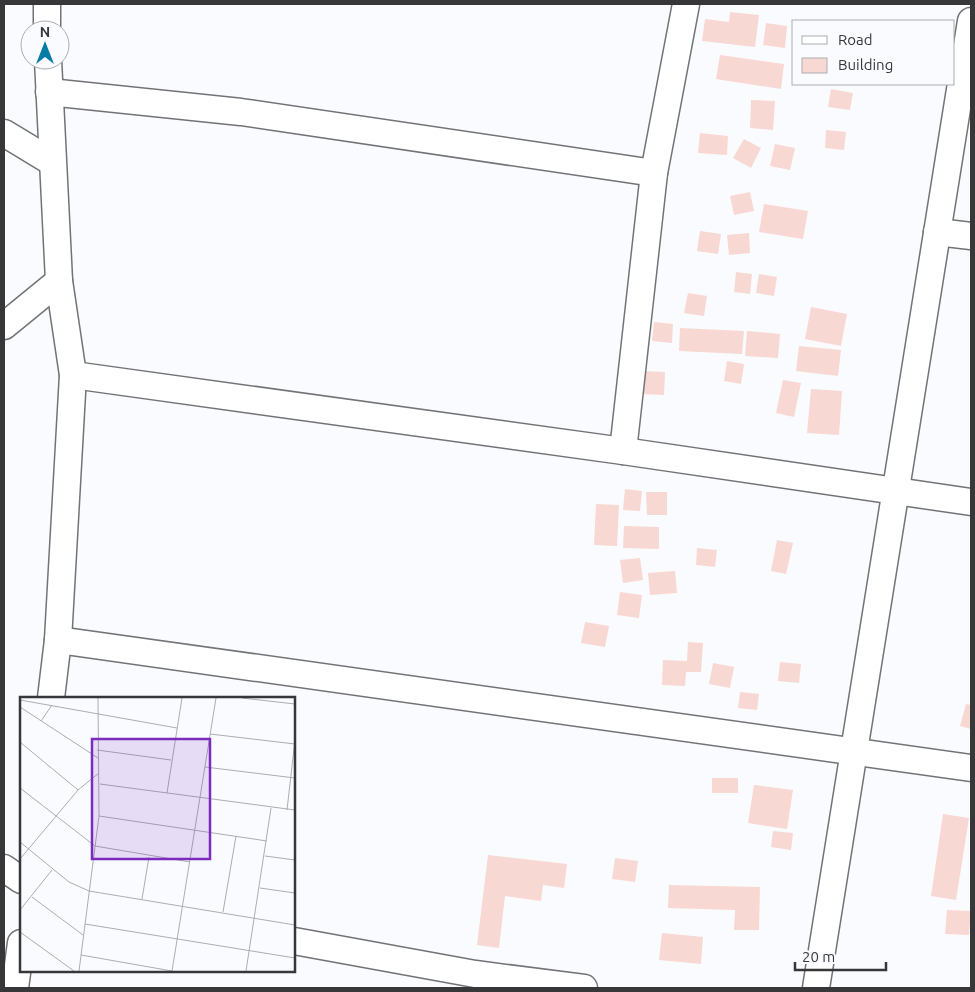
<svg xmlns="http://www.w3.org/2000/svg" width="975" height="992" font-family="Ubuntu,sans-serif">
  <style>
    .building { fill: #f8d8d2 }
    .lines { fill: none; stroke-linecap: round; stroke-linejoin: round }
    .street-casing { stroke: #727377; stroke-width: 29 }
    .street { stroke: #fff; stroke-width: 26 }
    .inset-road { fill: none; stroke: #acadb0; stroke-width: 1 }
    .view { fill: #7b2cbf; fill-opacity: 0.15; stroke: #7b2cbf; stroke-width: 2.5 }
    .inset-edge { fill: none; stroke: #373739; stroke-width: 2.5 }
  </style>
  <rect width="100%" height="100%" fill="#fafbff"/>
  <g class="building">
    <polygon points="730,12 759,15 755,47 702,41 705,19 729,22"/>
    <polygon points="766,23 787,26 785,48 763,45"/>
    <polygon points="720,55 784,64 781,89 716,79"/>
    <polygon points="831,89 853,93 850,110 828,107"/>
    <polygon points="751,100 775,101 773,130 750,128"/>
    <polygon points="826,130 846,132 844,150 825,148"/>
    <polygon points="700,133 728,136 727,155 698,153"/>
    <polygon points="744,139 761,148 751,168 733,158"/>
    <polygon points="775,144 795,148 790,170 770,166"/>
    <polygon points="750,192 754,211 734,215 730,196"/>
    <polygon points="764,204 808,211 803,239 759,232"/>
    <polygon points="700,231 721,234 718,254 697,251"/>
    <polygon points="749,233 750,253 729,255 727,235"/>
    <polygon points="736,272 752,274 750,294 734,292"/>
    <polygon points="759,274 777,277 774,296 756,293"/>
    <polygon points="688,293 707,296 704,316 684,313"/>
    <polygon points="811,307 847,314 841,346 805,339"/>
    <polygon points="654,322 673,324 672,343 652,341"/>
    <polygon points="680,328 744,331 742,354 679,351"/>
    <polygon points="747,331 780,334 778,358 745,356"/>
    <polygon points="799,346 841,350 838,376 796,371"/>
    <polygon points="727,361 744,364 741,384 724,381"/>
    <polygon points="643,371 665,372 664,395 642,394"/>
    <polygon points="783,380 801,383 794,417 776,413"/>
    <polygon points="811,389 842,391 839,435 807,433"/>
    <polygon points="625,489 642,491 640,511 623,510"/>
    <polygon points="646,492 667,492 667,515 647,515"/>
    <polygon points="596,504 619,505 617,546 594,545"/>
    <polygon points="624,526 659,527 659,549 623,548"/>
    <polygon points="777,540 793,543 786,574 771,571"/>
    <polygon points="697,548 717,550 715,567 696,565"/>
    <polygon points="640,558 643,580 623,583 620,560"/>
    <polygon points="675,571 677,593 650,595 648,573"/>
    <polygon points="620,592 642,595 639,618 617,615"/>
    <polygon points="585,622 609,626 605,647 581,643"/>
    <polygon points="688,642 703,643 701,672 686,672 685,686 662,685 663,660 687,661"/>
    <polygon points="780,662 801,664 799,683 778,681"/>
    <polygon points="713,663 734,667 730,688 709,684"/>
    <polygon points="740,692 759,694 757,710 738,708"/>
    <polygon points="966,704 971,705 971,729 960,726"/>
    <rect x="712" y="778" width="26" height="15"/>
    <polygon points="754,785 793,790 787,829 748,823"/>
    <polygon points="943,814 969,818 956,900 931,896"/>
    <polygon points="773,831 793,833 791,850 771,847"/>
    <polygon points="488,855 567,864 564,888 543,885 541,901 505,896 499,948 477,945"/>
    <polygon points="615,858 638,861 635,882 612,879"/>
    <polygon points="669,885 760,887 759,930 734,930 735,910 668,908"/>
    <polygon points="947,910 971,911 969,935 945,934"/>
    <polygon points="662,933 703,937 701,964 659,960"/>
  </g>
  <g class="lines">
    <g class="street-casing">
      <g id="street">
        <polyline points="47,4 47,30"/>
        <polyline points="48,60 59,281 73,375 58,640 51,698"/>
        <polyline points="49,92 241,112 654,173"/>
        <polyline points="4,133 52,162"/>
        <polyline points="937,232 971,236"/>
        <polyline points="4,326 59,281"/>
        <polyline points="73,375 623,451 971,502"/>
        <polyline points="623,451 654,173 686,4"/>
        <polyline points="58,640 971,768"/>
        <polyline points="4,868 21,880"/>
        <polyline points="294,941 475,974 584,988"/>
        <polyline points="15,988 21,943"/>
        <polyline points="816,988 971,21"/>
      </g>
    </g>
    <use href="#street" class="street"/>
  </g>
  <g transform="translate(20 697)">
    <rect width="275" height="275" fill="#fafbff"/>
    <path class="inset-road" d="M222 1 275 7M0 3 157 31M0 10 78 61M21 24 32 8M190 37 275 47M0 45 58 93M77 53 151 63M185 70 275 81M80 87 275 113M0 91 75 149 170 165M147 96 162 1M267 113 275 43M79 119 247 144M0 145 49 185 69 194 275 228M245 159 275 163M0 162 58 93 79 76M240 191 275 196M12 200 63 238M122 202 129 160M0 213 32 173M203 215 216 139M65 227 275 261M0 235 54 274M61 258 152 274M59 274 79 119 78 1M152 274 196 1M226 274 251 111"/>
    <path class="view" d="M72 42H190V162H72Z"/>
    <rect width="275" height="275" class="inset-edge"/>
  </g>
  <rect width="975" height="992" fill="none" stroke="#373739" stroke-width="10"/>
  <rect x="792" y="20" width="162" height="65" fill="#fafbff" stroke="#acadb0"/>
  <rect x="802" y="36" width="25" height="8" fill="#ffffff" stroke="#acadb0"/>
  <text x="838" y="45" font-size="15" fill="#373739">Road</text>
  <rect x="802" y="58" width="25" height="15" fill="#f8d8d2" stroke="#acadb0"/>
  <text x="838" y="70" font-size="15" fill="#373739">Building</text>
  <g transform="translate(45 45)"><circle r="24" fill="#fafbff" stroke="#acadb0"/>
  <path d="M0-4L9 19L0 12L-9 19Z" fill="#057ca4"/>
  <text y="-8" font-size="14" font-weight="bold" text-anchor="middle" fill="#373739">N</text>
  </g>
  <path d="M795 962v8h91v-8" fill="none" stroke="#373739" stroke-width="2.5"/>
  <text x="802" y="962" font-size="15" fill="#373739" stroke="#fafbff" stroke-width="4" paint-order="stroke">20 m</text>
</svg>
